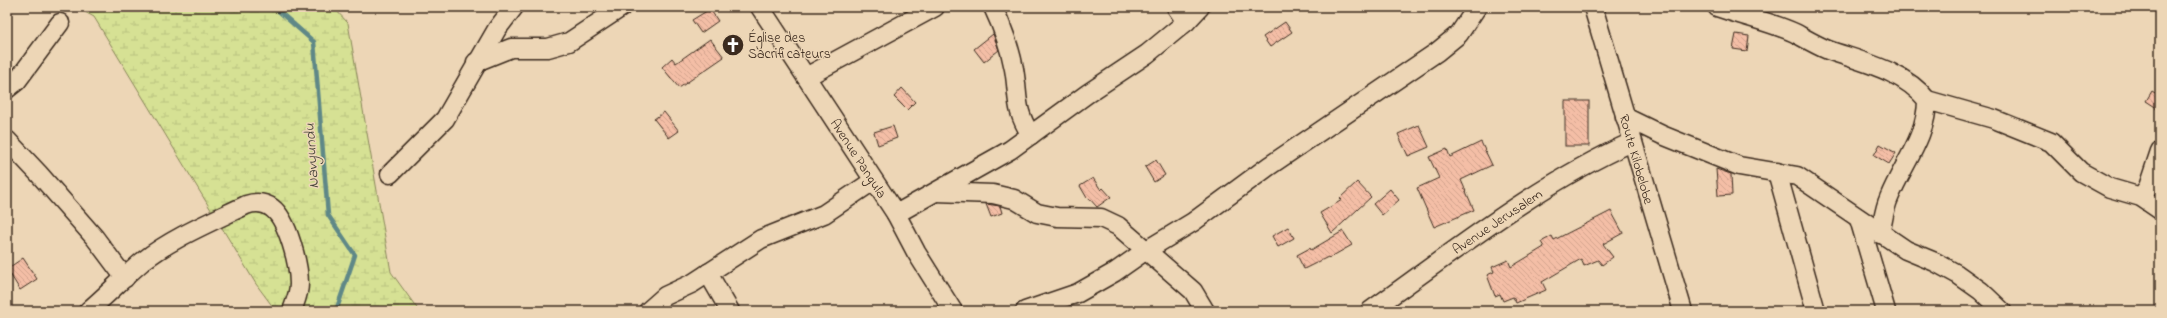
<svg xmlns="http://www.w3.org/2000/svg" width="2167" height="318" font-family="'Indie Flower',sans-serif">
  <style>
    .wetland { fill: url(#wetland-marsh); stroke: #888659 }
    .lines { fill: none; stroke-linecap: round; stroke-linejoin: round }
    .stream { stroke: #5e8887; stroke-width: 4.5 }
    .building { fill: url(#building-back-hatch); stroke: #3b2a1e }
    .minor-casing { stroke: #3b2a1e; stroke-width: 21 }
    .minor { stroke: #edd6b6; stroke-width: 18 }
    .labels { text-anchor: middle; stroke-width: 3; stroke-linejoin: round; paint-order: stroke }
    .poi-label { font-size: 14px; fill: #3b2a1e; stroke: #edd6b6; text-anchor: start }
    .street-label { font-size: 14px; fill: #3b2a1e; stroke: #edd6b6 }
    .water-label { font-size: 15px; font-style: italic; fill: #444238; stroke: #edd6b6 }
  </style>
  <defs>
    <pattern id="wetland-marsh" width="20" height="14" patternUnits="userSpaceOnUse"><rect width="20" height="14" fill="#d6e194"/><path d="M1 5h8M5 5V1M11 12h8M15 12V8" fill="none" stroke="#b9c17f"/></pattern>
    <pattern id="building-back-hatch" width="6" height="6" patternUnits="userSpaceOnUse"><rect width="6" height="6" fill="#f4bea6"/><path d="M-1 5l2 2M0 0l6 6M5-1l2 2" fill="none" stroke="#d2a38e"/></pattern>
  </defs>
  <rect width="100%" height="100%" fill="#edd6b6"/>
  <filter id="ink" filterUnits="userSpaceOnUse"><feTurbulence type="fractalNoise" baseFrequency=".025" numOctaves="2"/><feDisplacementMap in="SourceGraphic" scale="8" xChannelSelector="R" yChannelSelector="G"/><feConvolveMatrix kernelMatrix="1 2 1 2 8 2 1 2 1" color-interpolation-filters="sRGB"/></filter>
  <g filter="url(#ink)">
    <polygon class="wetland" points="76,7 333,7 348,23 391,272 419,311 276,311 256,284 94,17"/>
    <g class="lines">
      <polyline class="stream" points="274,7 314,42 328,215 355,255 336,311"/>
    </g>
    <g class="building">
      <polygon points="710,9 718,21 701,33 692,20"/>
      <polygon points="1285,22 1292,32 1270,47 1263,37"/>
      <polygon points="993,34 999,50 984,62 974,49"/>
      <polygon points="1736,34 1749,36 1747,51 1733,49"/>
      <polygon points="710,39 724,57 679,88 662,67 672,58 676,63"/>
      <polygon points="902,88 915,102 907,110 894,97"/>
      <polygon points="2152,91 2160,96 2160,110 2146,101"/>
      <rect x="1565" y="101" width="24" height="45"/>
      <polygon points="664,112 679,131 669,138 654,119"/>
      <polygon points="1419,125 1429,147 1408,156 1398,134"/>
      <polygon points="893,126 897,138 878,145 874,132"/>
      <polygon points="1481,142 1492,165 1461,180 1474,210 1434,227 1417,188 1439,178 1429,157 1447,149 1450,157"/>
      <polygon points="1880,144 1896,153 1889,164 1874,155"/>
      <polygon points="1156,160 1165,175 1154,182 1145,167"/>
      <polygon points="1716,169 1731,174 1732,195 1718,196"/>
      <polygon points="1093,178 1101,190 1103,188 1111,197 1097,207 1088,197 1087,198 1080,186"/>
      <polygon points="1357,182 1371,197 1332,233 1320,213 1342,200 1340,198"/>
      <polygon points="1390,189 1399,200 1382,215 1373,204"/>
      <polygon points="986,204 1000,206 1002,213 991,217"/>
      <polygon points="1611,211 1623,233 1603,244 1613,257 1602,265 1598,260 1584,266 1581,259 1542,282 1546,290 1516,303 1513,297 1503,301 1500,294 1495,296 1487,275 1494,272 1492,267 1508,260 1511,267 1544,247 1541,242 1552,236 1554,240"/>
      <polygon points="1288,227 1294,238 1278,247 1272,236"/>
      <polygon points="1343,231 1352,245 1329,258 1328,257 1304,269 1297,255 1310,248 1311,250"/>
      <polygon points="23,258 37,279 20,290 7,269"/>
    </g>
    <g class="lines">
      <g class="minor-casing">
        <g id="minor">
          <polyline points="760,7 896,214 916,252 953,311"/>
          <path d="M993 7C1002 26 1010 48 1014 69 1019 97 1014 109 1031 135"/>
          <polyline points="1176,7 1186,22"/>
          <polyline points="1593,7 1683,311"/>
          <path d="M1717 7C1743 16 1771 22 1795 33 1806 39 1816 45 1828 50 1862 62 1903 70 1927 100 1927 137 1902 165 1889 198 1884 209 1883 222 1880 234"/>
          <polyline points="476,62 511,48 548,48 569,42 622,7"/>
          <polyline points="806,77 935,7"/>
          <polyline points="7,89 17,81 60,23"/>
          <polyline points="1927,100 1994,119 2051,142 2081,172 2110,188 2141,197 2160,210"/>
          <polyline points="1625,117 1662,135 1739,166 1797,176 1906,250 1935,262 1957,274 1981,291 2002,311"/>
          <polyline points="7,140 39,174 95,238 125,278"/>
          <polyline points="1777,172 1816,311"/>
          <polyline points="390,174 445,119 497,29 514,7"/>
          <polyline points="936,192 993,194 1014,199 1037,213 1057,217 1101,218 1118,226 1193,291 1205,311"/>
          <polyline points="2141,197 2148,187 2160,151"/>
          <polyline points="896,214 1010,150 1087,94 1147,54 1186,22 1200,7"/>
          <polyline points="1859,219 1886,311"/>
          <polyline points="708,273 730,311"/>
          <path d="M88 311C107 295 124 277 143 261 174 237 211 222 246 205 255 202 264 202 272 208 288 220 299 265 299 284 299 294 295 302 292 311"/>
          <polyline points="648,311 665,296 693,283 761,239 824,214 873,181"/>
          <polyline points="1025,311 1078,293 1115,272 1145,251 1193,222 1269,166 1437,52 1459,34 1477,7"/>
          <path d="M1370 311C1455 251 1536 185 1632 142"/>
        </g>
      </g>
      <use href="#minor" class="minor"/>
    </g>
  </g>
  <defs>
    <g id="church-disc" transform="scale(1.15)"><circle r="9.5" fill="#3b2a1e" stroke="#edd6b6"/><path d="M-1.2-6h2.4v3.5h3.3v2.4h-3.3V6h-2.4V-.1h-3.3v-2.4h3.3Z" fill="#fff"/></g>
  </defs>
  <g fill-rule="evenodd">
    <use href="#church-disc" x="733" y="45"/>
  </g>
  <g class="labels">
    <g class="poi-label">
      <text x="748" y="42">Église des<tspan x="748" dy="16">Sacrificateurs</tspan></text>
    </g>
    <g class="street-label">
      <text transform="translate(859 158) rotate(57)" y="5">Avenue Pangula</text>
      <text transform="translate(1637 159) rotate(74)" y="5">Route Kilobelobe</text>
      <text transform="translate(1497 221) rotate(-34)" y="5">Avenue Jerusalem</text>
    </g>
    <g class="water-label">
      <text transform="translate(311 156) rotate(-94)" y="5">Navyundu</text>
    </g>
  </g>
  <rect width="2167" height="318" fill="none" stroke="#edd6b6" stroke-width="24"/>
  <rect x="12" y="12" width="2143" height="294" fill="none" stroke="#3b2a1e" stroke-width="1.5" filter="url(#ink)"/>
</svg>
